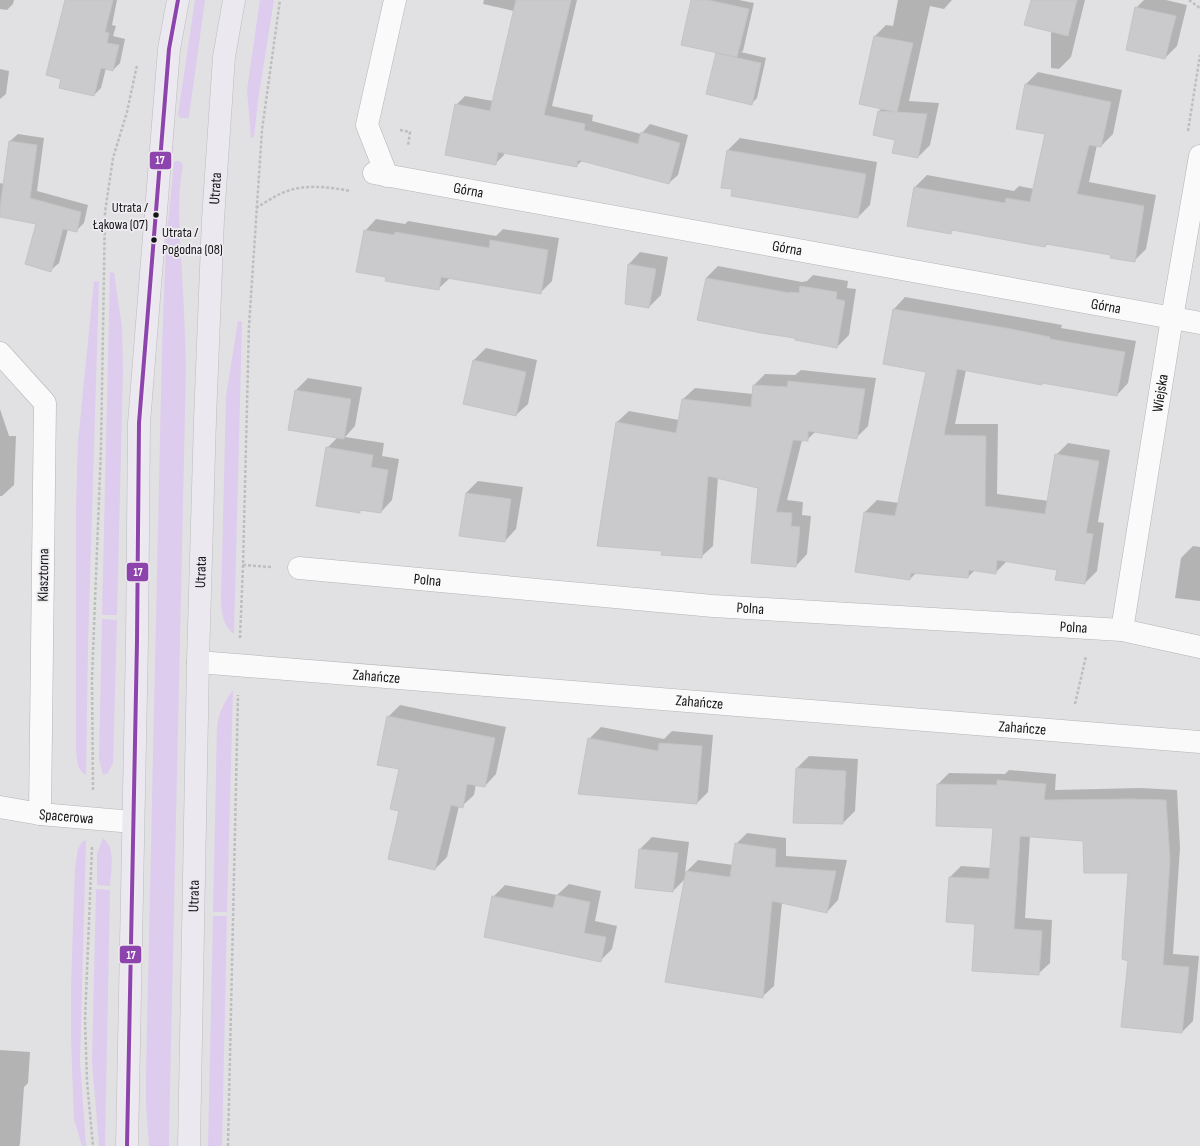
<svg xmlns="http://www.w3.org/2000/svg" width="1200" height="1146" font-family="'Sofia Sans Condensed',sans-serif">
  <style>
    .green { fill: #ddcced }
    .shadow { fill: #0003 }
    .building { fill: #cac9cb; stroke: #c4c3c5 }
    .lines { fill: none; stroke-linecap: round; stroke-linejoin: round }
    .minor-casing { stroke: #b4b3b5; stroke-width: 23 }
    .major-casing { stroke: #bdbcbd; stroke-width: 23 }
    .path { stroke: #bfbebf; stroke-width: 2.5; stroke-dasharray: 3 2; stroke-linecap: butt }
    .minor { stroke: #fafafb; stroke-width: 22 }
    .major { stroke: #ece8ef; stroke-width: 22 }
    .bus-1-casing { stroke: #eeecf0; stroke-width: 7 }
    .bus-1 { stroke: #8e44ad; stroke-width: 4 }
    .bus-dot { fill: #151416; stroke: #eeecf0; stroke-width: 1.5 }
    .labels { text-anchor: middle; stroke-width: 3.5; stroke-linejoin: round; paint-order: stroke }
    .bus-label { font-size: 14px; fill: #151416; stroke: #eeecf0; text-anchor: end }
    .street-label { font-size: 15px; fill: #151416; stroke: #eeecf0 }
    .line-badge { stroke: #eeecf0; stroke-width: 1.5 }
    .badge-label { font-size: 11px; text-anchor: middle; font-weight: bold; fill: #fff }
  </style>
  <rect width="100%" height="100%" fill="#e1e0e2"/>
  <g class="green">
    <polygon points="195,0 205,0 189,116 188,118 180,118 178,114"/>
    <polygon points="260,0 274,0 258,100 254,137 251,138 247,90"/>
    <path d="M177 161 181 162 183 165C176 201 180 239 182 275 184 306 185 336 186 367L169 1135V1146H149L146 1104V1074L162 348 166 244 174 162Z"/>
    <polygon points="110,272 114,273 122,327 123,370 117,615 102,615"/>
    <path d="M94 281 99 282 88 645 86 775C76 770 77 758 76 748V505L78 442Z"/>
    <path d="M238 321 242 322 234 634C223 626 222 614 221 601L226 396Z"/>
    <polygon points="102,619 117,620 113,763 108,773 103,775 99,759"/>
    <path d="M233 690 227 912H213L217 727C219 712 224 702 233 690Z"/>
    <path d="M103 838C116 848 111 871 110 886L97 885V853Z"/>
    <polygon points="86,840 80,1062 86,1146 82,1146 74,1119 71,1038 71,985 75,868 78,849 82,842"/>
    <polygon points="96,889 110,890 105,1146 99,1146 92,1062"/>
    <polygon points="213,916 227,916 222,1146 208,1146"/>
  </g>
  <g class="shadow">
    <polygon points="0,0 14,0 13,4 7,10 0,9"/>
    <polygon points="66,0 117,0 112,25 116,26 113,36 125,39 120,63 113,70 106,68 101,88 94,95 62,78"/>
    <polygon points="484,0 577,0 552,106 593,115 592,121 641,134 650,124 688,135 678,175 669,183 583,160 576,166 505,152 504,155 495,164 456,105 465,96 493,101 514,11 483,4"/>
    <polygon points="692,0 739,0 754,3 743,51 741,52 766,58 757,98 751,104 716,54 718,52"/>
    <polygon points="898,0 952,0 944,9 930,6 909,101 939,103 930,145 918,157 896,140 879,111 882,108 874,37 886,25 893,26"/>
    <polygon points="1032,0 1085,0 1071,57 1059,69 1051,68 1051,31"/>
    <polygon points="1144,0 1166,0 1187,5 1177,46 1165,58 1136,8"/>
    <polygon points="0,69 9,71 6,94 0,99"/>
    <polygon points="1038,72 1122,90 1113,134 1101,146 1097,145 1089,182 1156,195 1146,249 1134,261 1112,254 1048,244 1045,246 954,229 950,233 915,187 927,175 1014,191 1019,186 1034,189 1046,134 1017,128 1026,84"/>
    <polygon points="18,134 44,138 37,191 88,205 84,223 76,231 68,229 59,263 51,270 38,223 0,216 0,183 4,184 10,141"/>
    <polygon points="740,138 877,162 870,205 858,217 722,187 728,150"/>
    <polygon points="376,219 405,224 408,221 496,236 503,229 559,238 552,281 540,293 450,278 438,289 365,231"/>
    <polygon points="640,252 668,257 661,295 649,307 629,264"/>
    <polygon points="718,266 802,282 807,281 813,275 848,281 847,288 856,289 849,335 837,347 796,338 706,278"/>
    <polygon points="905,297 1018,317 1062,325 1061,328 1136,341 1128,383 1117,395 1043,382 1041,384 966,370 955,424 998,424 997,494 1049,501 1056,455 1068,443 1110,450 1098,522 1104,523 1097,571 1085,583 1058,570 1007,561 995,573 975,570 968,577 917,572 910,579 856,572 865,512 877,500 899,503 927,371 894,309"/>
    <polygon points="486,348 537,360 528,404 516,415 464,404 474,360"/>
    <polygon points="801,370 876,378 868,426 857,437 816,431 807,440 802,440 787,500 803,502 802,515 811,516 807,554 796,566 759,488 718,477 713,546 701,557 663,550 599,545 617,422 629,411 679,420 683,399 695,388 753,394 754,385 765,374 795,375"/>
    <polygon points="308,378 362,387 355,426 345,437 384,443 382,456 399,459 392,500 381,512 362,509 359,512 327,448 338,437 290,429 296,390"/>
    <polygon points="0,409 9,436 16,436 14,485 2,496 0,496"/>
    <polygon points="478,481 523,487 516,529 505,541 461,535 466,493"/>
    <polygon points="1193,546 1200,547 1200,601 1175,598 1181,558"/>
    <polygon points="400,705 506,727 496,774 485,786 476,784 474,795 462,806 459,806 447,857 435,869 400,810 400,769 388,717"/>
    <polygon points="601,727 664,739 672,731 713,735 708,792 697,803 589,739"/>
    <polygon points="809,756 858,759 855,811 843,823 797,768"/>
    <polygon points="1009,770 1056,774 1055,790 1141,788 1177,790 1180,848 1173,954 1199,956 1193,1021 1182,1032 1129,960 1129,872 1084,840 1030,836 1025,918 1052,920 1050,963 1038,974 976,923 950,877 961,866 991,868 994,827 938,784 949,773 1005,774"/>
    <polygon points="747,833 786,838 786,856 847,860 838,900 827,912 782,902 774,986 762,997 686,878 673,891 640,849 652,837 689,842 685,873 698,860 733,865 736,844"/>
    <polygon points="569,884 601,891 595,921 617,926 612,949 600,961 493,897 505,885 557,895"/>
    <polygon points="0,1050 30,1052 28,1083 24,1087 20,1144 19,1146 0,1146"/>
  </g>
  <g class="building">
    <polygon points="65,0 113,0 105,32 109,33 107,43 119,45 113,71 101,68 94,96 59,88 61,79 46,75"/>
    <polygon points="516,0 571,0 544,115 585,124 584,130 638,144 641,132 680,143 669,184 578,160 577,167 498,152 496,165 445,155 455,104 490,111"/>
    <polygon points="691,0 708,0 749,9 737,57 681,45"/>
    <polygon points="1031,0 1077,0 1068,36 1024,25"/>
    <polygon points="1135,7 1176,16 1165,59 1126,50"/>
    <polygon points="874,36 913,43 897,112 927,114 918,158 892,153 895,140 873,135 878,111 895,112 859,104"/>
    <polygon points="716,53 761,63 752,105 706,94"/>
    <polygon points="1025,84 1111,102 1101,147 1089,145 1077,194 1144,206 1135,262 1110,258 1111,255 1046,244 1045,247 952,230 951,234 907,226 914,187 1005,203 1006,198 1030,202 1045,134 1016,129"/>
    <polygon points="9,141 37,145 30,198 81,212 77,232 63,229 51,272 25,264 36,224 0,217 0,208"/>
    <polygon points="727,150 866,174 858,218 731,196 732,189 721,188"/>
    <polygon points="364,230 394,235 395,232 489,248 490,240 548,250 541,294 441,277 439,290 385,281 386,277 356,272"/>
    <polygon points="628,264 656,269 649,308 625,304"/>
    <polygon points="706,278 790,293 790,292 799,293 800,286 837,292 836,299 845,301 837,348 795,340 795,338 761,333 697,320"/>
    <polygon points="893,309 1006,328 1050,337 1050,339 1125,352 1117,396 1042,383 1042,385 957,369 944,435 986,436 985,506 1045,514 1055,454 1099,461 1086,533 1093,534 1085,584 1055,580 1057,570 997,560 996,574 969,570 968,578 911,573 910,580 855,572 864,512 895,516 926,372 883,364"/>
    <polygon points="473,360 526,372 516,416 463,404"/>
    <polygon points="788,381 865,389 857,439 808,431 808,441 793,440 776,512 792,513 791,526 800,527 796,567 751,563 758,488 708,476 702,558 661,555 662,551 597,546 616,422 676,433 682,399 751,407 753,385 787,387"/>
    <polygon points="295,390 351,399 344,439 288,430"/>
    <polygon points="326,447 373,455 371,467 388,470 381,513 360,510 360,513 316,506"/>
    <polygon points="466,493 511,499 505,542 459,536"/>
    <polygon points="387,716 495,738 485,787 467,784 463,808 451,805 435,870 388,859 399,811 390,809 399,769 377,765"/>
    <polygon points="588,738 658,751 659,743 702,746 697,804 578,794"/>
    <polygon points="796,768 846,771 843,824 793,823"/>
    <polygon points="997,780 1046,784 1044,800 1130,799 1166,800 1170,860 1163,965 1189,967 1182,1033 1121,1027 1128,961 1122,959 1128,873 1084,873 1083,841 1020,836 1014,929 1042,931 1039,975 972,971 975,924 946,922 949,877 989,879 993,828 936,826 937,784 997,785"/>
    <polygon points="735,843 776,849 775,867 836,871 827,913 772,901 763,998 665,982 686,871 730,877"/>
    <polygon points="639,849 678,853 673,892 635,888"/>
    <polygon points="556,895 590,902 584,933 606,937 601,962 484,937 492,896 553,908"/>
  </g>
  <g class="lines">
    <g class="minor-casing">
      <g id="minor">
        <path id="s1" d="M374 173 1200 323"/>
        <polyline points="387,176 367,125 395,0"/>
        <polyline points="0,353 45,403 40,814"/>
        <path id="s2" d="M299 568 713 606 1122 630 1200 647"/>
        <path id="s3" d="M1122 630 1172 318 1200 156"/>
        <path id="s4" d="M198 662 1200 742"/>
        <path id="s5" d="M0 807 40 814 133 822"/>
      </g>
    </g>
    <g class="major-casing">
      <g id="major">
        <polyline points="127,1146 137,641 139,423 169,49 178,0"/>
        <path id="s6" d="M189 1146 198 662 205 419 213 219 224 57 234 0"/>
      </g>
    </g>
    <g class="path">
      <polyline points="1189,0 1200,8"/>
      <polyline points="400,130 410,132 408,146"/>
      <polyline points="1188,131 1200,55"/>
      <path d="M256 208C264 203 272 198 280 194 302 183 328 187 351 191"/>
      <polyline points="243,565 271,567"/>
      <polyline points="240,638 243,565 249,326 262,130 280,0"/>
      <polyline points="1075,704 1086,656"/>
      <polyline points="93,790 92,678 101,448 105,212 113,158 127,112 137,65"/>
      <polyline points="92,847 85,1020 87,1081 93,1146"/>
      <polyline points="228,1146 238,695"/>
    </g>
    <use href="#minor" class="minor"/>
    <use href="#major" class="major"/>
    <g class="bus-1-casing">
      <polyline id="bus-1" points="127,1146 137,641 139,423 169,49 178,0"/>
    </g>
    <use href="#bus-1" class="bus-1"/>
  </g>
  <g class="bus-dot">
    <circle cx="156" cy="215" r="3.5"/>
    <circle cx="154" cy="240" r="3.5"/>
  </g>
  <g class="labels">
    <g class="bus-label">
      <text x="148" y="212">Utrata /<tspan x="148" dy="17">Łąkowa (07)</tspan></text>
      <text x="162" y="237" text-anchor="start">Utrata /<tspan x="162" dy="17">Pogodna (08)</tspan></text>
    </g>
    <g class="street-label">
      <text dy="5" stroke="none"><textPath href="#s6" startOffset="958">Utrata</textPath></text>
      <text dy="5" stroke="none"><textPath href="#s1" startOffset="96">Górna</textPath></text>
      <text dy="5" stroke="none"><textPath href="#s1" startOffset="420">Górna</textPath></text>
      <text dy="5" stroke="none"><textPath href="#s1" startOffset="744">Górna</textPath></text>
      <text dy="5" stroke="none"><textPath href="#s3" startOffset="240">Wiejska</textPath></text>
      <text dy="5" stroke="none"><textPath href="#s6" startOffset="574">Utrata</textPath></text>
      <text transform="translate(43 575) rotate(-89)" y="5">Klasztorna</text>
      <text dy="5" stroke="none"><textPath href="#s2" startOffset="129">Polna</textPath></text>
      <text dy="5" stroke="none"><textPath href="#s2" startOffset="453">Polna</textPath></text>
      <text dy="5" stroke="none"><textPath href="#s2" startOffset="777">Polna</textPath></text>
      <text dy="5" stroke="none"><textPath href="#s4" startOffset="179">Zahańcze</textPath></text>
      <text dy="5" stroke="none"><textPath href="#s4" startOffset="503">Zahańcze</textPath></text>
      <text dy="5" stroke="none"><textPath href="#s4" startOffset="827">Zahańcze</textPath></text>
      <text dy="5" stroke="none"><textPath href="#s5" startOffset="67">Spacerowa</textPath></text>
      <text dy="5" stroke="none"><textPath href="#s6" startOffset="250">Utrata</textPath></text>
    </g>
  </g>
  <g class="line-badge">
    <rect x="149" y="151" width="23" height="19" rx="4" fill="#8e44ad"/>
    <rect x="126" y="562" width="23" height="20" rx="4" fill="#8e44ad"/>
    <rect x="119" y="945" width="23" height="19" rx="4" fill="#8e44ad"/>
  </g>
  <g class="badge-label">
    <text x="160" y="164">17</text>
    <text x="138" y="576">17</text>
    <text x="131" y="959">17</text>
  </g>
</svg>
